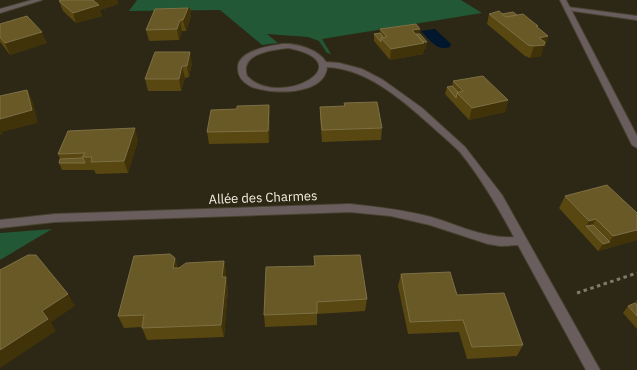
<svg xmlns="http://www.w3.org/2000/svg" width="637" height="370" font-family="'IBM Plex Sans',sans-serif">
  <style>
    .green { fill: #225835 }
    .water { fill: #01172d }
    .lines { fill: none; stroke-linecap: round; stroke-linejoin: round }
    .lane-casing { stroke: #494332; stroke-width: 2 }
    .street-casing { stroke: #494332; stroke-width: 2 }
    .path { stroke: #807a6b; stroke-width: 3; stroke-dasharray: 3.5 3.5; stroke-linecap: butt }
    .lane { fill: #695e5d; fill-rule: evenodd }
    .street { fill: #695e5d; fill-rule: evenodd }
    .wall { fill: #584711 }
    .shaded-wall { fill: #403209 }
    .building { fill: #685927; stroke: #7e7045 }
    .labels { text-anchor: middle; stroke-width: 3.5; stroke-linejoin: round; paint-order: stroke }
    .street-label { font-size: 13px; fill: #f3efe3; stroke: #2d2715 }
  </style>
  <rect width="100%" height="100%" fill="#2d2715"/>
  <g class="green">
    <polygon points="137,0 461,0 482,13 322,39 331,54 327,53 319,41 308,37 267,34 278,43 262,45 220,10 129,11"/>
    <polygon points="52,229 0,260 0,233"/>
  </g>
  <path class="water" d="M435 29 451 44 450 47C437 52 429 39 421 31Z"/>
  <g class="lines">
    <g class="lane-casing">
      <polygon id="lane" points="568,7 637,16 637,20 566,10 565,9"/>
    </g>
    <g class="street-casing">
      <g id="street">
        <polygon points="32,0 42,0 0,13 0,9"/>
        <polygon points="560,0 566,0 637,136 637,148 632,145"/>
        <path d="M282 44C296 43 318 49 326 62L339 63 362 69 383 80 422 108 465 147 502 195 600 370H586L518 245 501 246 488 244 430 225 391 216 350 212 55 222 0 228V220L55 214 350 204C378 207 404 210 431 217 458 225 485 239 514 237 498 207 481 178 460 152 453 145 445 138 437 131 407 104 370 69 327 67 325 96 270 95 250 86 243 82 238 77 238 69 236 51 269 46 282 44ZM288 48C365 63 279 110 247 76 239 53 273 50 288 48Z"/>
      </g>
    </g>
    <polyline class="path" points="577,293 637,273"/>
    <use href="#lane" class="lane"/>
    <use href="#street" class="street"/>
  </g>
  <g class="wall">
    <polygon points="62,0 117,0 118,4 100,10 102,16 76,23 63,11 59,1"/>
    <polygon points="190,8 191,14 190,19 186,31 182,31 179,40 149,41 146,30"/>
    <polygon points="489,14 517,15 538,26 538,28 548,36 545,47 543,47 541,56 530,58 525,56 487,24"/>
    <polygon points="0,24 47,43 10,55 0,42"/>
    <polygon points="380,29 420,34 426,48 424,49 423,54 390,60 374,41 374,34 380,33"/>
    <polygon points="192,63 189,77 185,78 181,91 148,91 145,79"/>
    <polygon points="453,81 508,100 505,112 469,120 445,94 447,87 452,86"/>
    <polygon points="269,105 270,117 269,143 209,144 207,132 237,109"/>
    <polygon points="320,107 382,128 381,140 322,142 320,119"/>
    <polygon points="138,140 128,173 96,174 94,170 62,170 59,163 60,159 58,154"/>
    <polygon points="565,196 637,213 637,240 598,251 559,208"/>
    <polygon points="314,256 367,299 365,311 317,314 317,325 265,327 264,315 314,266"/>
    <polygon points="224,261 226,273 226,278 228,289 224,337 147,340 142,328 142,327 124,328 118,316 178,268"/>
    <polygon points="401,274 523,345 517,356 467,359 459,332 408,334 398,286"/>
    <polygon points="637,300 637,329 623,313 628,306 635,303"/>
  </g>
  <g class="shaded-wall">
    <polygon points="93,0 117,0 118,4 100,10 102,16 76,23 73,13"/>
    <polygon points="188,8 190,8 191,14 186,31 183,20"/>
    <polygon points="180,20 182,31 179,40 177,29"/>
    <polygon points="420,29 419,40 412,30"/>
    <polygon points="42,32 47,43 10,55 5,43"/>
    <polygon points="548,36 545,47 543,47 541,56 530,58 534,46 539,38"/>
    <polygon points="427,42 426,48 424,49 423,54 390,60 391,49"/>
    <polygon points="190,52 192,63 189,77 187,66"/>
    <polygon points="182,66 185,78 181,91 179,79"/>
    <polygon points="27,90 33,102 38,123 2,132 3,134 0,135 0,119"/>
    <polygon points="508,100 505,112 469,120 472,108"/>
    <polygon points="269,105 270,117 269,143 268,131"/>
    <polygon points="135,128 138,140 128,173 124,161"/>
    <polygon points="596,219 590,230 586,226 582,233 589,221"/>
    <polygon points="637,230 637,240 605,249 613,236"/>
    <polygon points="610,242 605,249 598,251 603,244"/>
    <polygon points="175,258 179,270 173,268"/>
    <polygon points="224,261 226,273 226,278 228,289 224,337 221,325 222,277"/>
    <polygon points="68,294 75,306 51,322 56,331 0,368 0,350 42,311"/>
  </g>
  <g class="building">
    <polygon points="62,0 94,0 93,0 99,5 73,13 59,1"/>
    <polygon points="188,8 183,20 180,20 177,29 146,30 155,9"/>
    <polygon points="499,11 506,17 523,14 538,26 536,26 548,36 539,38 545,42 544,45 534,46 528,45 489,14"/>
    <polygon points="513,12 517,15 506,17 502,14"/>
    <polygon points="27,16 42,32 5,43 0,37 0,24"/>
    <polygon points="416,24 420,29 412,30 424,43 391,49 381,38 387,37 380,29"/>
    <polygon points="380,33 383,37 381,38 381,42 374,34"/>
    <polygon points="416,34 420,34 427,42 424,42"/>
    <polygon points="155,52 190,52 187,66 182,66 179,79 145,79"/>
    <polygon points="483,76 508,100 472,108 457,93 463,91 453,81"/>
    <polygon points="452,86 458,92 457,93 456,98 447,87"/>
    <polygon points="27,90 32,110 0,119 0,96"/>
    <polygon points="377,102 382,128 322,130 320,107 345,106 344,103"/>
    <polygon points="269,105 268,131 207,132 211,110 237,109 237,106"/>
    <polygon points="135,128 124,161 91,162 92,157 82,157 85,153 58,154 68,131"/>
    <polygon points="83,158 85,163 59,163 60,159"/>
    <polygon points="607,185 637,213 637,230 613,236 596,219 589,221 565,196"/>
    <polygon points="593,225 610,242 603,244 586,226"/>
    <polygon points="170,254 175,258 173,268 179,268 186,263 224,261 222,277 226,277 221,325 142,328 144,315 118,316 134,256"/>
    <polygon points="28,255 36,255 68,294 42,311 48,319 0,350 0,270"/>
    <polygon points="360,255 367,299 317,302 317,313 264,315 266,267 315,266 314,256"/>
    <polygon points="450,272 457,295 504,293 523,345 472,347 463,320 410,322 401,274"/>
    <polygon points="635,303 637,305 637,316 628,306"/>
  </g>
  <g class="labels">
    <g class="street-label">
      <text transform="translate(263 197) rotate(-2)" y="5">Allée des Charmes</text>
    </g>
  </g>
</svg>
